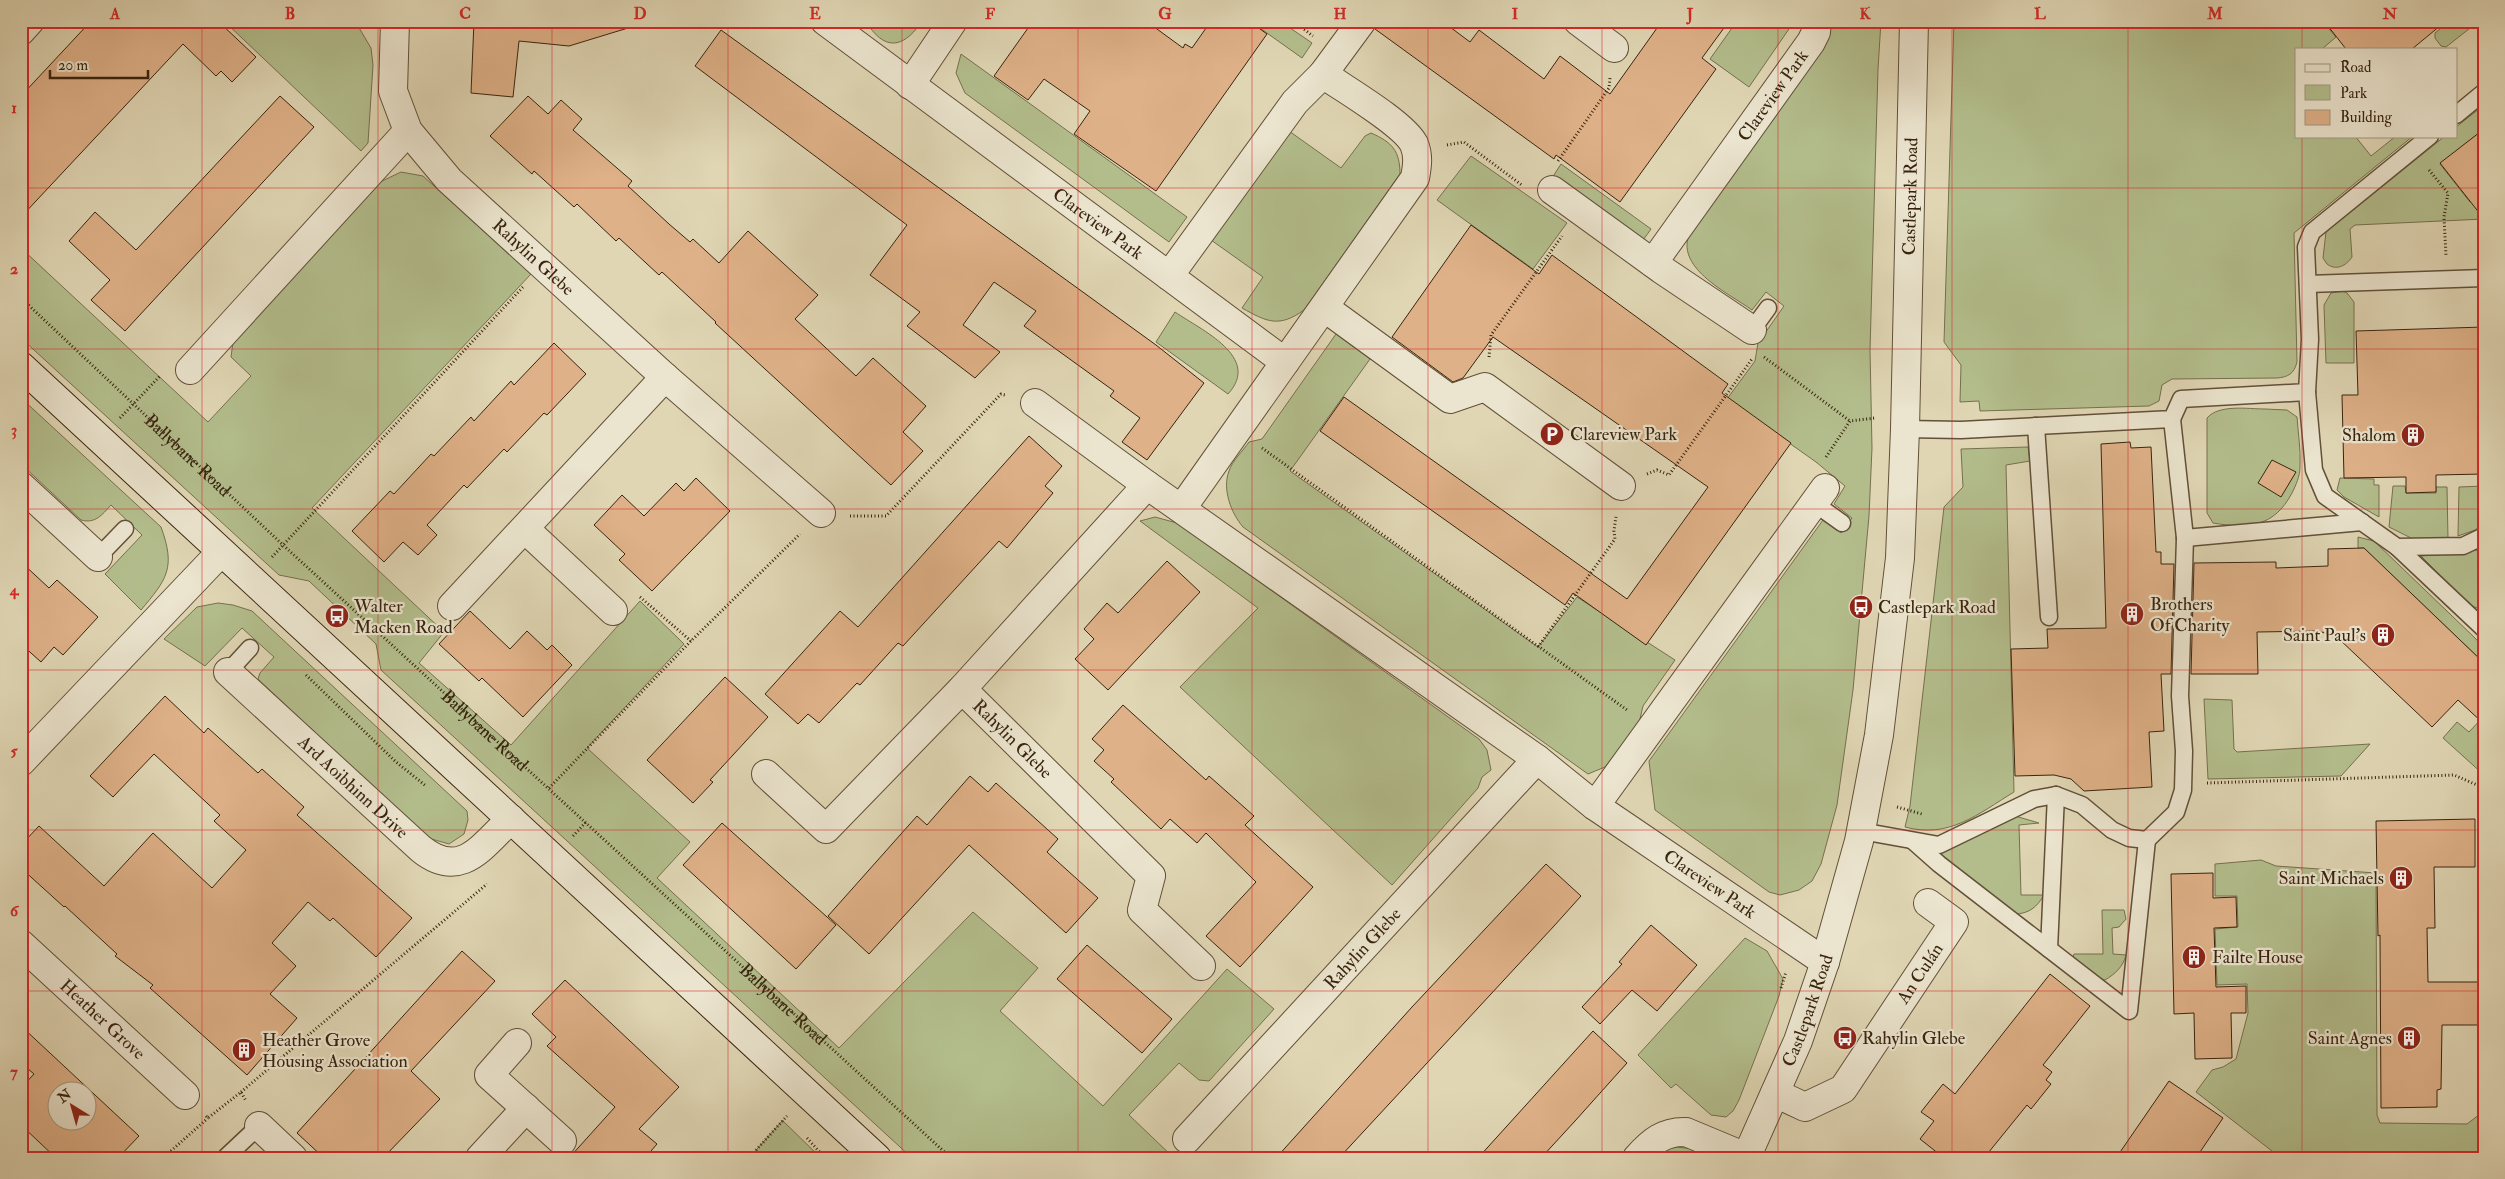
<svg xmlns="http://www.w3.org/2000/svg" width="2505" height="1179" font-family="'IM FELL Double Pica',serif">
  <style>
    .green { fill: #b3bd8c; stroke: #76704d }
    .building { fill: #dfb188; stroke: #38240e; fill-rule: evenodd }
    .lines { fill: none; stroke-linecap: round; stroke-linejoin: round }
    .service-casing { stroke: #625038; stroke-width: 19 }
    .minor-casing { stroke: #625038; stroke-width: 30 }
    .tertiary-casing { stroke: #625038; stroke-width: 30 }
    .secondary-casing { stroke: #38240e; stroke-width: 30 }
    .path { stroke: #38240e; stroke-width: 3; stroke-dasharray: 1 2.5; stroke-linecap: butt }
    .service { stroke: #ebe4ce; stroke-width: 16 }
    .minor { stroke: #ebe4ce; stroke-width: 28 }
    .tertiary { stroke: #ebe4ce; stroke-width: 28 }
    .secondary { stroke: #ebe4ce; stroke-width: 28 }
    .grid { fill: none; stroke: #d62828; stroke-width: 1; stroke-opacity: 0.55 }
    .labels { text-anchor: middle; stroke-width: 4.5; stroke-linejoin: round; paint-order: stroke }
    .street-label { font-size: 18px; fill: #38240e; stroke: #ebe4ce }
    .poi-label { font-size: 18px; fill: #38240e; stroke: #ebe4ce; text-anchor: start }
    .neatline { fill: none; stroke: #d62828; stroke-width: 2 }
    .grid-label { font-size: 16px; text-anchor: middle; font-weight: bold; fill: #d62828 }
  </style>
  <rect width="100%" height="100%" fill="#e0d6b4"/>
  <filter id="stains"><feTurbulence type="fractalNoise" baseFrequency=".004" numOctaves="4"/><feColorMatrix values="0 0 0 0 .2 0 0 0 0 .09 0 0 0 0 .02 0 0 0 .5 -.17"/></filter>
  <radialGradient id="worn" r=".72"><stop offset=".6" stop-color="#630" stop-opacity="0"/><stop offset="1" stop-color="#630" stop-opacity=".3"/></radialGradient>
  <g class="green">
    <polygon points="224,21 355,21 371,48 373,65 368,143 361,151"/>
    <path d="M869 21H922C907 44 888 54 869 26Z"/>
    <polygon points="1250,21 1280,21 1312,43 1302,58"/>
    <polygon points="1737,21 1791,21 1791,26 1749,87 1710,59"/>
    <path d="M1831 21H1881L1878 69 1870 350 1872 448 1869 516 1853 690 1837 805 1821 864 1812 881 1799 890 1780 895 1769 892 1655 810 1649 761 1823 520 1841 533 1852 518 1834 504 1845 486 1816 462 1727 399 1755 361 1758 343 1784 306 1766 292 1752 310C1730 294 1676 269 1689 235L1820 51 1830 34Z"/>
    <path d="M1954 21H2327L2324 23 2336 37 2322 49H2296V136H2355L2371 156 2396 136H2413L2294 233 2297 362C2294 374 2288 377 2277 378L2172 379 2162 385 2159 401 2149 406 1980 411 1979 401 1960 402 1961 365 1944 342Z"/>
    <polygon points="2450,21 2479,21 2446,47 2441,46 2435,38 2435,33"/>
    <polygon points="961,54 1187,217 1169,242 965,93 956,73"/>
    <path d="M2484 105V129L2440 164 2470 202 2476 198 2484 207V219L2355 225 2350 229 2352 257C2346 266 2336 271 2327 264L2323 258 2326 232 2445 136H2456V127Z"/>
    <path d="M1289 131 1341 168 1365 136 1371 133C1392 142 1400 151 1400 174L1304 310C1279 328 1267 322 1242 308L1263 277 1211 240Z"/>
    <polygon points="1471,156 1567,223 1533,269 1437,200"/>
    <polygon points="1561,164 1651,229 1641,243 1552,178"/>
    <polygon points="401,172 423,176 531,274 312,508 444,632 419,663 511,745 640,601 684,644 587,748 690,842 657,878 839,1048 973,912 1038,968 1000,1011 1103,1106 1227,969 1274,1009 1209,1081 1199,1080 1179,1063 1129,1115 1174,1158 912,1158 381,670 376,644 309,581 279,575 21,338 21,248 208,422 251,376 231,357 233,342 380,182"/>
    <polygon points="2343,291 2347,293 2354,302 2354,363 2326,363 2324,305 2331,293"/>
    <path d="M1175 312C1201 330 1262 357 1228 394L1156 342Z"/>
    <path d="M1336 334 1370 359 1290 471 1538 647 1577 597 1675 660 1643 706 1639 723 1612 758 1605 767 1588 774 1243 527C1231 513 1222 489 1229 471 1232 461 1243 451 1249 442L1262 439Z"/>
    <path d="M21 398 161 527C176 568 167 579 141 610L105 574 142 535 111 505C102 515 95 524 81 520L21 464Z"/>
    <path d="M2265 409 2287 410 2297 417C2298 433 2301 450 2300 467 2300 476 2296 485 2292 493 2274 527 2249 529 2213 523L2207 513V418C2219 404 2248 409 2265 409Z"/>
    <path d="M2028 447 2030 461 2006 465 2014 792C1978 814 1949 839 1905 827L1910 806 1944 507 1963 487 1961 449Z"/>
    <polygon points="2340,478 2374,479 2374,485 2379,485 2379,517 2344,497 2337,490"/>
    <polygon points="2393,486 2405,486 2406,493 2436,493 2436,487 2447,487 2448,539 2413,539 2389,527"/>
    <polygon points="2484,486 2484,523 2475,530 2458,536 2459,487"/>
    <polygon points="1155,517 1177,523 1479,739 1487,750 1491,770 1482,777 1478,788 1392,885 1180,687 1258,608 1140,521"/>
    <polygon points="2358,537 2374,541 2475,638 2484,648 2484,663 2364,548 2358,548"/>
    <polygon points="2476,550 2484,557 2482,610 2470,605 2421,556"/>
    <polygon points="218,603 233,605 252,611 467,811 468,820 464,834 449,844 428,838 258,679 260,673 274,657 242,628 205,666 164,639 197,607"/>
    <polygon points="2204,699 2232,700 2234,749 2237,752 2370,744 2341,776 2208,779"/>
    <polygon points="2484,716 2484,775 2443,738 2457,722 2469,732"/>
    <path d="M2015 816 2039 823 2019 825 2021 895H2044C2037 907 2029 914 2014 914L1941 854 1942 849Z"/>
    <polygon points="2261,860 2276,866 2376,873 2377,1115 2380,1123 2467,1124 2484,1111 2484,1158 2281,1158 2196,1092 2212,1070 2223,1067 2236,1059 2248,1013 2247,984 2217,985 2215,929 2238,927 2237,896 2215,896 2215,864"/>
    <path d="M2102 910H2124L2126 919 2119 927 2112 928 2113 954 2126 955C2123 967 2115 974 2105 980L2097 978 2073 957 2074 954H2103Z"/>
    <polygon points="1745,938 1767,951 1783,979 1779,996 1739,1100 1733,1111 1726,1117 1711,1115 1676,1084 1671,1088 1638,1055"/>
    <polygon points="783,1120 783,1121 821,1158 749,1158"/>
    <polygon points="1669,1146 1693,1149 1701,1158 1654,1158"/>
  </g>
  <g class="building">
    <polygon points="91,21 218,21 256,57 232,82 221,71 216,76 183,44 21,217 21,96"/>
    <polygon points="474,21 627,21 628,28 569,46 519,41 513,97 471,93"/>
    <polygon points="1033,21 1146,21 1183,48 1185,44 1192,48 1211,21 1249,21 1267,34 1156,191 1074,134 1090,111 1044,79 1028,100 994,76"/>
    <polygon points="1377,21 1442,21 1470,42 1479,30 1544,79 1560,56 1610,94 1662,21 1729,21 1702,58 1716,69 1620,202 1556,155 1554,159 1375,29"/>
    <polygon points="2324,21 2446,21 2412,49 2346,49"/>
    <polygon points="721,30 1156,345 1204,383 1147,460 1122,442 1140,418 1110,396 1114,391 1024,326 1036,311 994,282 963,325 1000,352 975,378 907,326 920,312 870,275 907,225 695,66"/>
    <polygon points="280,96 314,127 125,331 91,300 110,280 69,241 95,212 136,250"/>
    <polygon points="528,96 548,114 561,100 582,119 573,130 632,181 628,186 669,224 690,242 693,239 719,263 748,231 818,295 795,319 856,376 873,358 926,406 903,432 923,451 891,485 715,323 716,322 662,272 659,275 619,238 616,241 577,204 574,207 534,171 532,174 490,136"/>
    <polygon points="2484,129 2484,219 2440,163"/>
    <polygon points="1471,225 1539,274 1552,255 1728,384 1722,393 1791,443 1646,645 1573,593 1565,605 1320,431 1344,397 1627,599 1708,487 1493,337 1463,378 1453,382 1392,337"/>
    <polygon points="2484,327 2484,474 2436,475 2436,492 2406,493 2406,477 2344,478 2342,395 2358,395 2356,331"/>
    <polygon points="554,343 586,374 547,415 544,413 507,452 504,449 467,488 464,485 427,525 437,535 418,555 403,542 384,562 352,531 390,491 394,494 431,454 434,456 471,417 474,421 511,381 514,385"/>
    <polygon points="1029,436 1062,466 1045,486 1053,493 1007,548 999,541 903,646 898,643 860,685 857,683 819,723 808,714 798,724 765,694 840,611 858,627"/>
    <polygon points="2130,442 2131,448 2151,447 2156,552 2161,552 2161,564 2174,564 2171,674 2161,674 2164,731 2149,732 2152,787 2084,791 2071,779 2054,775 2015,776 2011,649 2048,648 2047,629 2106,628 2101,444"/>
    <polygon points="2272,460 2296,472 2281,497 2258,483"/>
    <polygon points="696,478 730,511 652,591 619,560 625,554 594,525 622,495 644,516 676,483 684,491"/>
    <polygon points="2364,548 2484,663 2484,724 2458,700 2432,727 2338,638 2319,631 2257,632 2258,674 2191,674 2194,563 2276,562 2276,568 2328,566 2328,549"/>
    <polygon points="1167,561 1200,592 1108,690 1075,659 1094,639 1084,629 1107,603 1118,613"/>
    <polygon points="21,562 49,588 57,580 98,617 63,655 54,647 41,662 21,644"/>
    <polygon points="470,611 510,649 527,631 547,650 552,645 572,665 523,717 482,678 479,681 439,644"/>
    <polygon points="725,677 768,717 710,780 713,782 693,803 647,760"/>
    <polygon points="165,696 204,733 208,728 258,773 262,769 304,807 297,815 412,918 376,957 333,918 330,921 308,902 272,943 296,966 270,994 297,1018 247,1075 150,988 153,985 115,956 117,954 65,906 64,907 21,868 21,845 39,826 104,886 153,833 212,888 246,850 214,821 220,815 154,754 113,797 90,776"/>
    <polygon points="1123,705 1206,780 1209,776 1254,816 1245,825 1313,887 1240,967 1206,936 1256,882 1206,833 1197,843 1170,819 1161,829 1111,782 1114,779 1094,761 1104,750 1092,739"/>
    <polygon points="970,776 988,792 996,783 1058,839 1047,852 1098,898 1066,933 969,845 869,954 828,916 917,816 927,825"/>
    <polygon points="2475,819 2475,867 2434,867 2435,928 2427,928 2428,982 2482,982 2482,1025 2442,1025 2441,1089 2437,1090 2437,1107 2381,1108 2380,935 2378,936 2376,821"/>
    <polygon points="722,823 836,925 796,969 683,865"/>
    <polygon points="1546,864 1581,896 1554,926 1339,1158 1276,1158 1412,1007"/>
    <polygon points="2213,873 2213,898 2236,897 2237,927 2214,928 2216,987 2246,986 2246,1013 2231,1013 2232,1058 2195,1059 2194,1013 2174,1014 2171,874"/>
    <polygon points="1651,925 1697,965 1657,1011 1632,990 1600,1024 1582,1007 1622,964 1619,962"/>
    <polygon points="1087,945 1172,1019 1142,1053 1057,979"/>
    <polygon points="462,951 495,981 411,1071 440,1099 383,1158 324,1158 297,1133"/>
    <polygon points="2050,974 2090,1006 2043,1065 2052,1072 2046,1080 2051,1084 2031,1109 2027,1105 1984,1158 1944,1158 1920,1139 1934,1121 1921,1112 1943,1084 1955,1094"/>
    <polygon points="565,980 679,1087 639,1129 657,1144 645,1158 569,1158 615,1107 547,1046 556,1037 532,1014"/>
    <path d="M21 1026 139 1136 118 1158H56L21 1125V1088L34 1074 21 1063ZM58 1092H88V1122H58Z"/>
    <polygon points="1593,1031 1627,1063 1575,1121 1541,1158 1478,1158"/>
    <polygon points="2169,1081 2223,1118 2196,1158 2116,1158"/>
  </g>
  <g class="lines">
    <g class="service-casing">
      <g id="service">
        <polyline points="2456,115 2484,92"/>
        <polyline points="2308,284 2484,278"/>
        <polyline points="1752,330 1768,308"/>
        <polyline points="2307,392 2314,470 2325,496 2397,547 2463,546 2484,536"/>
        <polyline points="2172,419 2185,538 2362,522"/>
        <polyline points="2036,426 2049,617"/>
        <polyline points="1905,429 1961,430 2172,419 2181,399 2307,392 2310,339 2306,247 2312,232 2430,136"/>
        <polyline points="1814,503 1842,523"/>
        <polyline points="2397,547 2484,629"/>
        <polyline points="98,557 125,529"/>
        <polyline points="228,672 250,648"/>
        <polyline points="1861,831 1939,845 2034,799 2056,795 2082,805 2112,830 2129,838 2147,840 2176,812 2183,790 2184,751 2180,696 2185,538"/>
        <polyline points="1913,841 1939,864 2129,1011 2147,840"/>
        <polyline points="2049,949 2056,795"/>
        <polyline points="226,1157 259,1126"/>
      </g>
    </g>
    <g class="minor-casing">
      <g id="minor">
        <path id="s2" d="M395 21 393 91 408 131 449 180 665 377 821 513"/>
        <path id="s3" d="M825 21 1285 362"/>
        <polyline points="1578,21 1614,48"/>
        <polyline points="21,31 30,21"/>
        <polyline points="910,85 953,21"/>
        <polyline points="1552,190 1661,269 1752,330"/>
        <path id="s4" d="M1653 263 1811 42 1816 32 1817 21"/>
        <polyline points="1169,276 1295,102 1323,74"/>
        <polyline points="1325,308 1450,399 1485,387 1621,486"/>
        <polyline points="190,370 408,131"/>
        <path id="s5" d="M1035 403 1147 485 1537 759 1595 806 1825 962"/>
        <polyline points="21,486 98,557"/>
        <path d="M1182 508 1415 178C1417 167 1419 156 1414 144 1403 123 1344 89 1323 74L1362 21"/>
        <polyline points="525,529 613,611"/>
        <polyline points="452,606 665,377"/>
        <path id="s6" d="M228 672 421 849C461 881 482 846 511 819"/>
        <path id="s7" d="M962 689 1151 876 1142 910 1201 966"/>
        <polyline points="766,774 826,829 962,689 1147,485"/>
        <polyline points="1595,806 1825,488"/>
        <path id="s8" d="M21 944 185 1095"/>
        <polyline points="517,1043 489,1075 562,1141"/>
        <path id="s9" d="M1775 1093 1805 1107 1843 1089 1954 922 1928 903"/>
        <polyline points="259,1126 293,1158"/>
        <path id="s10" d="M1187 1139 1537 759"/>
        <polyline points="480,1158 526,1108"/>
        <path d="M1637 1158C1651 1142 1664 1131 1686 1132L1746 1157"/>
      </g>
    </g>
    <g class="tertiary-casing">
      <g id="tertiary">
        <polyline points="21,762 221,552"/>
        <path id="s11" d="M1746 1158 1798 1041 1825 962 1859 841 1879 735 1900 558 1905 429 1914 21"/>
      </g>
    </g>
    <g class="secondary-casing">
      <polyline id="secondary" points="21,366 877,1158"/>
    </g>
    <g class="path">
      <polyline points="1293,21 1313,36"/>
      <polyline points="1447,145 1464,142 1523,186"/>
      <polyline points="1558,161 1609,88 1610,78"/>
      <polyline points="2429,170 2448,193 2444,217 2446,256"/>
      <path id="s1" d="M21 298 283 545 951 1158"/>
      <polyline points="1489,357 1491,335 1562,236"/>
      <polyline points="1764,357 1850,421"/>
      <polyline points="120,418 160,376"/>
      <polyline points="1262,448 1627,710"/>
      <polyline points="1826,457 1850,421 1875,418"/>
      <polyline points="1647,474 1657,470 1669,475 1752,359"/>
      <polyline points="850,516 886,516 1001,394 1005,395"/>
      <polyline points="272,557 523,287"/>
      <polyline points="640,597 691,641"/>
      <polyline points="1538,647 1615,539 1614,531 1616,516"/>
      <polyline points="306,675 396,762 426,786"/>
      <polyline points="2207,783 2454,775 2484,788"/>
      <polyline points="549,788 691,641 800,534"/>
      <polyline points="1897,807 1922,814"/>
      <polyline points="573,836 586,822"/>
      <polyline points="1781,988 1786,972"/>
      <polyline points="241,1092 487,884"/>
      <polyline points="206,1116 208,1118 241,1092 246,1101"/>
      <polyline points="807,1138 825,1158"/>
      <polyline points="163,1158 208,1118"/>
      <polyline points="749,1158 787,1116"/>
    </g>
    <use href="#service" class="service"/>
    <use href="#minor" class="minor"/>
    <use href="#tertiary" class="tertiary"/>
    <use href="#secondary" class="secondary"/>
  </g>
  <path class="grid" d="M202 21V1158M378 21V1158M552 21V1158M728 21V1158M902 21V1158M1078 21V1158M1252 21V1158M1428 21V1158M1602 21V1158M1778 21V1158M1952 21V1158M2128 21V1158M2302 21V49M2302 136V1158M21 188H2484M21 349H2484M21 509H2484M21 670H2484M21 830H2484M21 991H2484"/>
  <defs>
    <g id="parking-disc" transform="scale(1.25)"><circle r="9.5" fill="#8f2418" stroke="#ebe4ce"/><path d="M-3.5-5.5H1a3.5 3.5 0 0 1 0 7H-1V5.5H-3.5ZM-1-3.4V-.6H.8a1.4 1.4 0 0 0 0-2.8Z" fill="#fff"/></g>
    <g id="building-disc" transform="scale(1.25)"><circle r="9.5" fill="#8f2418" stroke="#ebe4ce"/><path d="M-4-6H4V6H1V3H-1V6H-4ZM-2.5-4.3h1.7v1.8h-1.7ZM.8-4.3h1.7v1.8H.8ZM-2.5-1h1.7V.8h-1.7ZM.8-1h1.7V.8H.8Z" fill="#fff"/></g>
    <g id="bus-disc" transform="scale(1.25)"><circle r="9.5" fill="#8f2418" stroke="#ebe4ce"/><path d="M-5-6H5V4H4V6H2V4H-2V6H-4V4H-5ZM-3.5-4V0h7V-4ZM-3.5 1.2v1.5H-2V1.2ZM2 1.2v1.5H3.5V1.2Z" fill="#fff"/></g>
  </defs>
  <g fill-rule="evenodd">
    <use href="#parking-disc" x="1552" y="434"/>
    <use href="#building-disc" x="2413" y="435"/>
    <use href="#bus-disc" x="1861" y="607"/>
    <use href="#building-disc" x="2132" y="614"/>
    <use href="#bus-disc" x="337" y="616"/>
    <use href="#building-disc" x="2383" y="635"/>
    <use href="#building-disc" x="2401" y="878"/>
    <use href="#building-disc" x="2194" y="957"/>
    <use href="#bus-disc" x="1845" y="1038"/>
    <use href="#building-disc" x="2409" y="1038"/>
    <use href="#building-disc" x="244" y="1050"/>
  </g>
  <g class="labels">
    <g class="street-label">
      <text dy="6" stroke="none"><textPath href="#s4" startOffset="206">Clareview Park</textPath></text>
      <text dy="6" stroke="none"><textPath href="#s11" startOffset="985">Castlepark Road</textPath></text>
      <text dy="6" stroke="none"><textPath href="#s3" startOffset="340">Clareview Park</textPath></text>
      <text dy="6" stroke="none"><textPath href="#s2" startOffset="291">Rahylin Glebe</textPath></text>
      <text dy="6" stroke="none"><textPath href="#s1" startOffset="229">Ballybane Road</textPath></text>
      <text dy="6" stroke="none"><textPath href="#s1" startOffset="634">Ballybane Road</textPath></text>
      <text dy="6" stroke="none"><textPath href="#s7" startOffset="71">Rahylin Glebe</textPath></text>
      <text dy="6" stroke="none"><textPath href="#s6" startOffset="170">Ard Aoibhinn Drive</textPath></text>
      <text dy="6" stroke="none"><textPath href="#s5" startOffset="829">Clareview Park</textPath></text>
      <text dy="6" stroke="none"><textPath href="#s10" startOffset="259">Rahylin Glebe</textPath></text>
      <text dy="6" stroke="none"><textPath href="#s9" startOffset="214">An Culán</textPath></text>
      <text dy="6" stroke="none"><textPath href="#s1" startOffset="1039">Ballybane Road</textPath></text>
      <text dy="6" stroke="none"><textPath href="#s11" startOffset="160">Castlepark Road</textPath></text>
      <text dy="6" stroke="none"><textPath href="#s8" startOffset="111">Heather Grove</textPath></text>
    </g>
    <g class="poi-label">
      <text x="1570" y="440">Clareview Park</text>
      <text x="2396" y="441" text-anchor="end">Shalom</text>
      <text x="2150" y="610">Brothers<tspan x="2150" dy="21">Of Charity</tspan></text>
      <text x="354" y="612">Walter<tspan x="354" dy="21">Macken Road</tspan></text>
      <text x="1878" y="613">Castlepark Road</text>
      <text x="2366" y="641" text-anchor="end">Saint Paul's</text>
      <text x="2384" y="884" text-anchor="end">Saint Michaels</text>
      <text x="2212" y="963">Failte House</text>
      <text x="1862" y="1044">Rahylin Glebe</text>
      <text x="2392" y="1044" text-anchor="end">Saint Agnes</text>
      <text x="262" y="1046">Heather Grove<tspan x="262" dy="21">Housing Association</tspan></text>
    </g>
  </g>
  <rect width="2505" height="1179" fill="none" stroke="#e0d6b4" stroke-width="55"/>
  <rect x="2295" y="48" width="162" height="90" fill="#ebe4ce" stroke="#a39781"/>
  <rect x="2305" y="64" width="25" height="8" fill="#ebe4ce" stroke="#a39781"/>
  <text x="2340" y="72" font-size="15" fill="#38240e">Road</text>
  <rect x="2305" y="85" width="25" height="15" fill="#b3bd8c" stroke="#a39781"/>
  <text x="2340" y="98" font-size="15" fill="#38240e">Park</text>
  <rect x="2305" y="110" width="25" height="15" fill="#dfb188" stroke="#a39781"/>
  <text x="2340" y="122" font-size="15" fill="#38240e">Building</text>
  <g transform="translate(72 1106) rotate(323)"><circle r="24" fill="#ebe4ce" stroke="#a39781"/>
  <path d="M0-4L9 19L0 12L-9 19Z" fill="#8f2418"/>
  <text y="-8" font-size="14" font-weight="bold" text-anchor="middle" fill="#38240e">N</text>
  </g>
  <path d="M50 70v8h98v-8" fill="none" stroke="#38240e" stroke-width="2.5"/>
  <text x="58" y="70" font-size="15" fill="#38240e" stroke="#ebe4ce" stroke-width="4" paint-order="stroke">20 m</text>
  <rect x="28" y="28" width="2450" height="1124" class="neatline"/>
  <g class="grid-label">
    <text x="115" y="19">A</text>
    <text x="290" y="19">B</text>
    <text x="465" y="19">C</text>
    <text x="640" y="19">D</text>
    <text x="815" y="19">E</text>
    <text x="990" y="19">F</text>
    <text x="1165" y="19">G</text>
    <text x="1340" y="19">H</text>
    <text x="1515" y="19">I</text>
    <text x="1690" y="19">J</text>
    <text x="1865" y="19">K</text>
    <text x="2040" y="19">L</text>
    <text x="2215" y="19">M</text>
    <text x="2390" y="19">N</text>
    <text x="14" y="113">1</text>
    <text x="14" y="274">2</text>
    <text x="14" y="435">3</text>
    <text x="14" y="595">4</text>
    <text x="14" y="756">5</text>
    <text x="14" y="916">6</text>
    <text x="14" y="1077">7</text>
  </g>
  <rect width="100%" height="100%" filter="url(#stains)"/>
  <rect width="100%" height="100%" fill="url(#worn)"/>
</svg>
